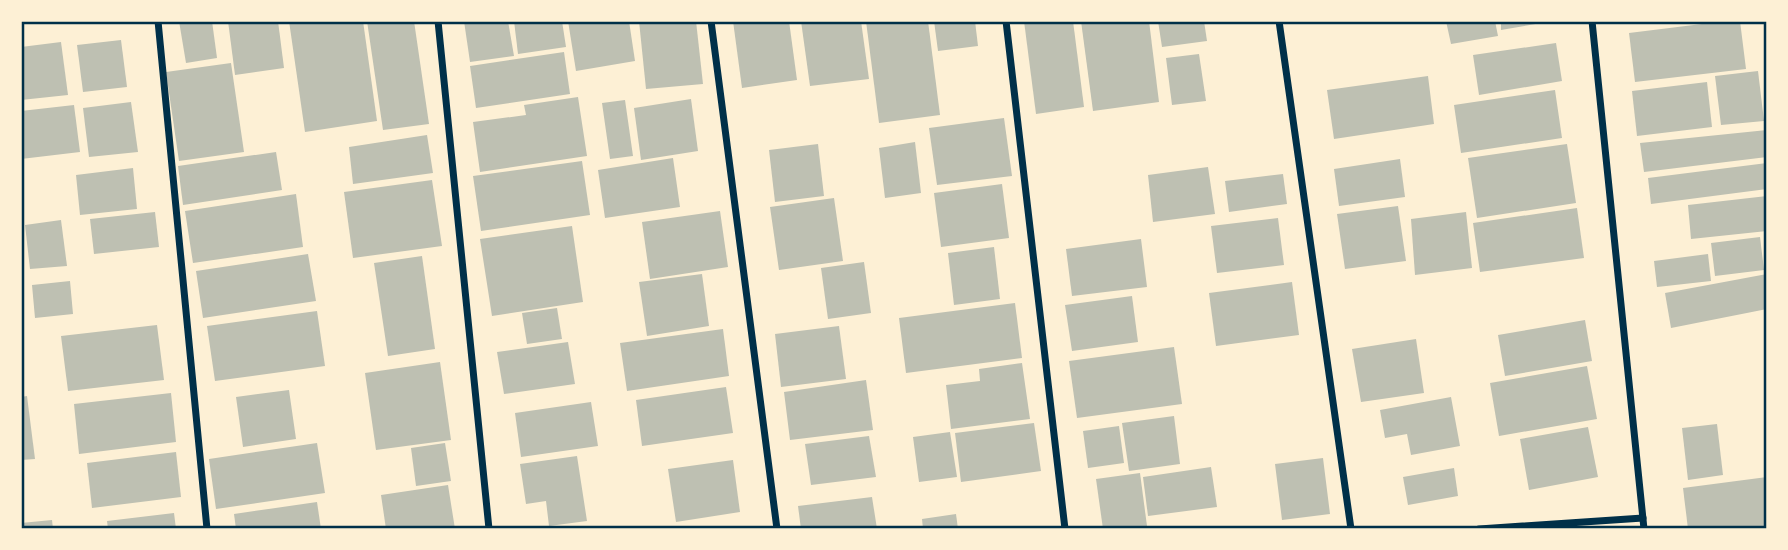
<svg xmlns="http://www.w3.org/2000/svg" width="1788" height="550" font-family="'Alegreya Sans',sans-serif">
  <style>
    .building { fill: #bec0b2 }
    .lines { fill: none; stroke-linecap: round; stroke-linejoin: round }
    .minor { stroke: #003049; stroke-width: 7 }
    .neatline { fill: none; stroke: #003049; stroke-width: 2.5 }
  </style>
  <rect width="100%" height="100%" fill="#fdf0d5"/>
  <g class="building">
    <polygon points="179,21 212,21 217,58 186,63"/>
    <polygon points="228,21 278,21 284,68 235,75"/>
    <polygon points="289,21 363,21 377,121 305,132"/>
    <polygon points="367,21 414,21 429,124 383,130"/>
    <polygon points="464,21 508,21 514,56 470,62"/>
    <polygon points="514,21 562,21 566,47 518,54"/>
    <polygon points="568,21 629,21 635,61 576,71"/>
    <polygon points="639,21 696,21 703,84 646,89"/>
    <polygon points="733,21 789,21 797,80 742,88"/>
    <polygon points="801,21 861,21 869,79 810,86"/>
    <polygon points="866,21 928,21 940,115 879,123"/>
    <polygon points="934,21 975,21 978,46 938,51"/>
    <polygon points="1024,21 1073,21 1084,107 1036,114"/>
    <polygon points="1081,21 1149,21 1159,102 1093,111"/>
    <polygon points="1158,21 1204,21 1207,41 1162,47"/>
    <polygon points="1446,21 1495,21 1498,36 1451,44"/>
    <polygon points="1501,21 1547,21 1547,22 1501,30"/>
    <polygon points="1726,21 1740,21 1746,69 1635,82 1629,33"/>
    <polygon points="121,40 127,87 83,92 77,45"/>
    <polygon points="61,42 68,95 21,100 21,47"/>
    <polygon points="1556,43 1562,81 1479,95 1473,55"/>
    <polygon points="564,52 570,94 476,108 470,66"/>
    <polygon points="1199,54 1206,101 1172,105 1166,58"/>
    <polygon points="231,63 244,152 179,161 166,72"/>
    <polygon points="1758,71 1764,121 1721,125 1715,76"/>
    <polygon points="1428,76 1434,124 1334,139 1327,90"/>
    <polygon points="1707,82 1712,127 1637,136 1632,91"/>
    <polygon points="1555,90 1562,138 1461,153 1454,105"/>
    <polygon points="578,97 587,156 480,172 473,122 526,115 524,105"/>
    <polygon points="691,99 698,151 641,160 634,108"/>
    <polygon points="625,100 633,156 610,159 602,103"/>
    <polygon points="131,102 138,152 89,157 83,108"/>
    <polygon points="74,105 80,152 21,159 21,111"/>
    <polygon points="1004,118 1012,176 937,185 929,128"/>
    <polygon points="1767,130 1767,157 1644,172 1640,143"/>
    <polygon points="427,135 433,173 353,184 349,147"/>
    <polygon points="915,142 921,193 885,198 879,148"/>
    <polygon points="818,144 824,196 775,202 769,150"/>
    <polygon points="1567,144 1576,203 1477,218 1468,158"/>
    <polygon points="276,152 282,190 183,205 178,166"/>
    <polygon points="673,158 680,207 605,218 598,170"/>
    <polygon points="1400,159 1405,197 1339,206 1334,169"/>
    <polygon points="582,161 590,215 481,231 473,176"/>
    <polygon points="1767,163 1767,189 1651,204 1648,178"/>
    <polygon points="1208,167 1215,214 1153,222 1148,175"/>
    <polygon points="133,168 137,209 80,215 76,175"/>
    <polygon points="1283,174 1287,204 1229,212 1225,181"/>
    <polygon points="432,180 442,246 353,258 344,192"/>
    <polygon points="1002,184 1009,238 941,247 934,193"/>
    <polygon points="296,194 303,247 193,263 185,211"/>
    <polygon points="1767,196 1767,231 1691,239 1688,205"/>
    <polygon points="834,198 843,261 779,270 770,207"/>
    <polygon points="1398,206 1406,261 1345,269 1337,214"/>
    <polygon points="1577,208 1584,258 1480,272 1473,223"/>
    <polygon points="720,211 728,267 650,279 642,222"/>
    <polygon points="155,212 159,247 94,254 90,219"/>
    <polygon points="1466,212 1472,268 1415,275 1411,219"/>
    <polygon points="1278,218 1284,265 1217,273 1211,226"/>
    <polygon points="61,220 67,266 30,269 25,225"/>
    <polygon points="572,226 583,302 492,316 480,239"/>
    <polygon points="1760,237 1764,270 1715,276 1711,243"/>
    <polygon points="1141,239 1147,287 1072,296 1066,249"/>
    <polygon points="994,247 1000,299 954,305 948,253"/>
    <polygon points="308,254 316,301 203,318 196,271"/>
    <polygon points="1708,254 1711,281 1657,287 1654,261"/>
    <polygon points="422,256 435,349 388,356 374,263"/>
    <polygon points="864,262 871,313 828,319 821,268"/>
    <polygon points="702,274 709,326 647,336 639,282"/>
    <polygon points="1767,274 1767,309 1671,328 1665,293"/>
    <polygon points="70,281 73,314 35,318 32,285"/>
    <polygon points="1292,282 1299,335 1216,346 1209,293"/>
    <polygon points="1132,296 1138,342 1072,351 1065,305"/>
    <polygon points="1015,303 1022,358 906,373 899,318"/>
    <polygon points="557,308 562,339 527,344 522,313"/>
    <polygon points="317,311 325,366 215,381 207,326"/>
    <polygon points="1585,320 1592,361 1505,376 1498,335"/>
    <polygon points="157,325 164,380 68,391 61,336"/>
    <polygon points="839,326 846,379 781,387 775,334"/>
    <polygon points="723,329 729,376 627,391 620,343"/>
    <polygon points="1416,339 1424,393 1361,402 1352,349"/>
    <polygon points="568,342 575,384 504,394 497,352"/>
    <polygon points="1174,347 1182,404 1077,418 1069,361"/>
    <polygon points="440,362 451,440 376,450 365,373"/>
    <polygon points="1022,363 1030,419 951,429 946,385 980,381 979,369"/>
    <polygon points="1587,366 1597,419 1499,436 1490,383"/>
    <polygon points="866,380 873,430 790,440 784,392"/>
    <polygon points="726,387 733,433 642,446 636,400"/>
    <polygon points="289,390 296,439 243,447 236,397"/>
    <polygon points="171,393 176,442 79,454 74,404"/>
    <polygon points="27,396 35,459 21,460 21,397"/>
    <polygon points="1451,397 1460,446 1411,455 1407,434 1385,438 1380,410"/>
    <polygon points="591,402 598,446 521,457 515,413"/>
    <polygon points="1174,416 1180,464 1129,471 1122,423"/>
    <polygon points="1034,423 1041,471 961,482 955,433"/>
    <polygon points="1717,424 1723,475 1688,480 1682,428"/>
    <polygon points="1119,426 1124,463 1088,468 1083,431"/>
    <polygon points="1588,427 1598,477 1529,490 1520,439"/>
    <polygon points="950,432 957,477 919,482 913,437"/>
    <polygon points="869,436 876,477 811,485 805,444"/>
    <polygon points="317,443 325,493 216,509 209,459"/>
    <polygon points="445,443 451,481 416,486 411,448"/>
    <polygon points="176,452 181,497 92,508 87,463"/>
    <polygon points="577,456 587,521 549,526 546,501 526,504 520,464"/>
    <polygon points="1323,458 1330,514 1282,520 1275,464"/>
    <polygon points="733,460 740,512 676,522 668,469"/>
    <polygon points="1211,467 1217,507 1148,516 1143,477"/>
    <polygon points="1454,468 1458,496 1408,505 1403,477"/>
    <polygon points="1140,473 1147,526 1103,529 1096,479"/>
    <polygon points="1767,477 1767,529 1688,529 1683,488"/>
    <polygon points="448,485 455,529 386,529 381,495"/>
    <polygon points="872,497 877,529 801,529 798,506"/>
    <polygon points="317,502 321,529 236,529 234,514"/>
    <polygon points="174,513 176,529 108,529 107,521"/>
    <polygon points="956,514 958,529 923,529 922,519"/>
    <polygon points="52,520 53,529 21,529 21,523"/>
  </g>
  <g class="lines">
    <g class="minor">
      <polyline points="158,21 207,529"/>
      <polyline points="438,21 489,529"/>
      <polyline points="711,21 777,529"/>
      <polyline points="1006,21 1065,529"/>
      <polyline points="1279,21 1351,529"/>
      <polyline points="1592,21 1644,529"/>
      <polyline points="1479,529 1643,518"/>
    </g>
  </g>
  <rect width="1788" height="550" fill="none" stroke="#fdf0d5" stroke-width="46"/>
  <rect x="23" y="23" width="1742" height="504" class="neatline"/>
</svg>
